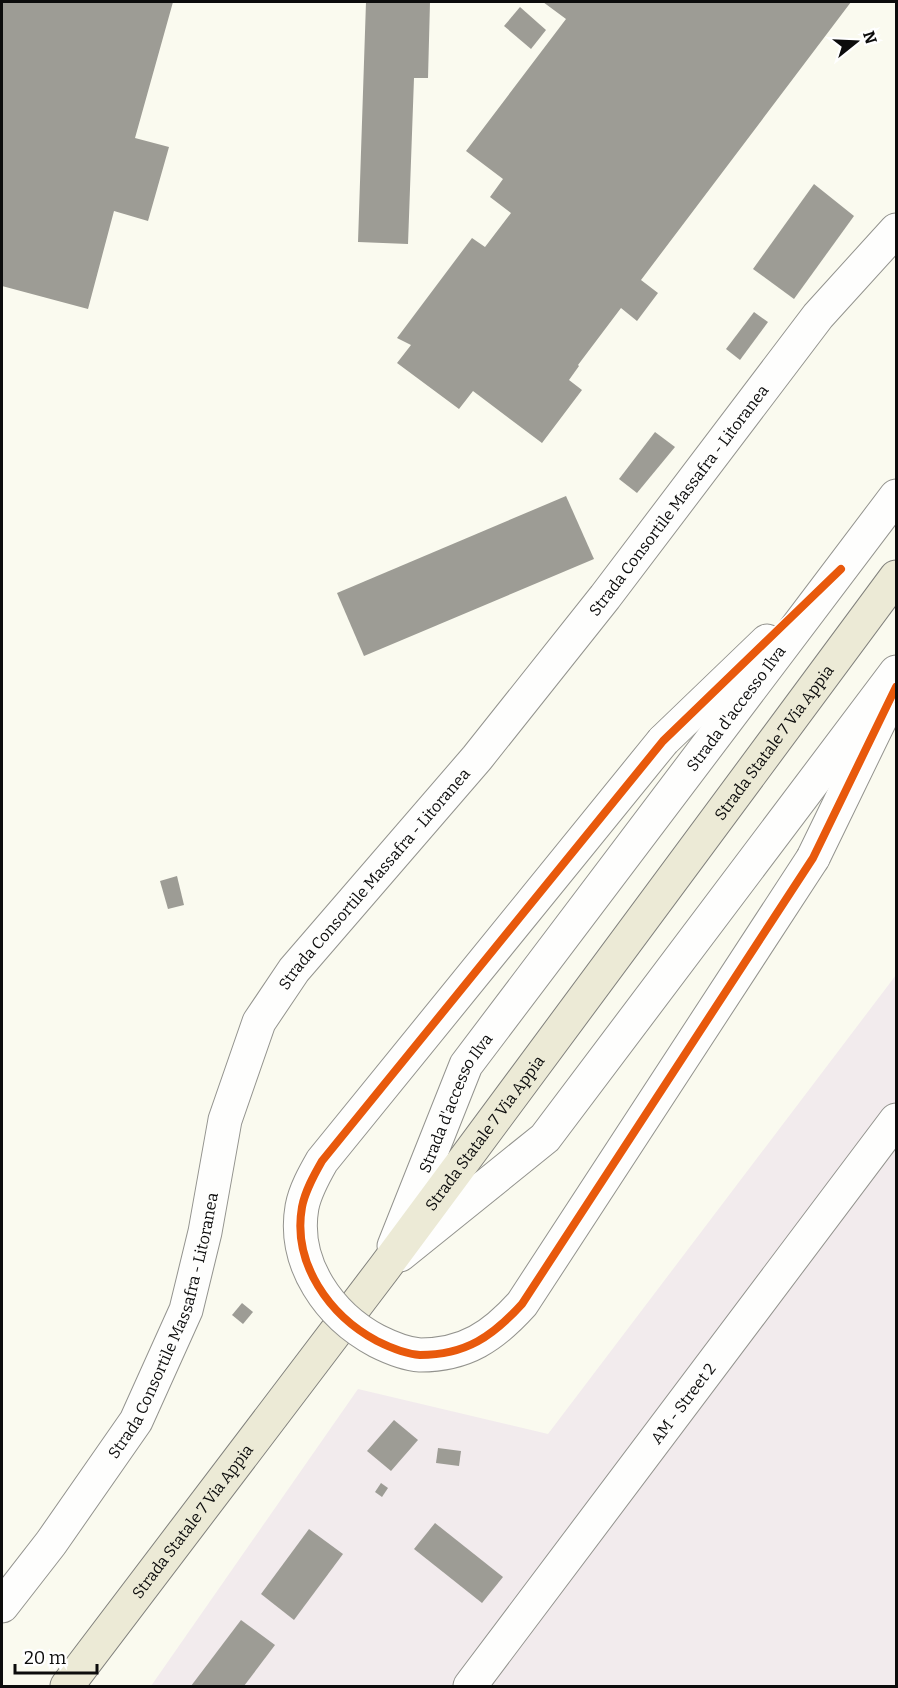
<svg xmlns="http://www.w3.org/2000/svg" width="898" height="1688" font-family="Bitter,serif">
  <style>
    .industrial { fill: #f2ebed }
    .building { fill: #9d9c95 }
    .lines { fill: none; stroke-linecap: round; stroke-linejoin: round }
    .minor-casing { stroke: #93938e; stroke-width: 35 }
    .major-casing { stroke: #80807c; stroke-width: 35 }
    .minor { stroke: #fefefd; stroke-width: 33 }
    .major { stroke: #ecead6; stroke-width: 33 }
    .minor-bridge-casing { stroke: #93938e; stroke-width: 35; stroke-linecap: butt }
    .minor-bridge { stroke: #fefefd; stroke-width: 33 }
    .cycleway-casing { stroke: #fff; stroke-width: 11 }
    .cycleway { stroke: #e8590c; stroke-width: 8 }
    .labels { text-anchor: middle; stroke-width: 6; stroke-linejoin: round; paint-order: stroke }
    .street-label { font-size: 16px; fill: #0c0c0c; stroke: #fff }
  </style>
  <rect width="100%" height="100%" fill="#fafaef"/>
  <polygon class="industrial" points="896,975 896,1686 151,1686 358,1389 548,1434"/>
  <g class="building">
    <polygon points="2,2 173,2 135,138 169,147 148,221 114,211 88,309 2,286"/>
    <polygon points="366,2 430,2 428,78 414,78 408,244 358,242"/>
    <polygon points="543,2 851,2 641,280 658,293 637,321 621,308 578,365 579,366 569,380 582,390 542,443 473,391 459,409 397,363 411,345 397,338 472,238 485,247 511,213 490,197 503,179 466,151 566,19"/>
    <polygon points="520,7 546,30 531,49 504,26"/>
    <polygon points="814,184 854,216 794,299 753,269"/>
    <polygon points="754,312 768,322 740,360 726,349"/>
    <polygon points="655,432 675,447 637,493 619,479"/>
    <polygon points="566,496 594,559 364,656 337,593"/>
    <polygon points="177,876 184,905 168,909 160,881"/>
    <polygon points="242,1303 253,1312 243,1324 232,1315"/>
    <polygon points="394,1420 418,1440 391,1471 367,1451"/>
    <polygon points="438,1448 461,1451 459,1466 436,1463"/>
    <polygon points="381,1483 388,1488 382,1497 375,1492"/>
    <polygon points="435,1523 503,1577 482,1603 414,1549"/>
    <polygon points="309,1529 343,1554 294,1620 261,1594"/>
    <polygon points="241,1620 275,1645 244,1686 191,1686"/>
  </g>
  <g class="lines">
    <g class="minor-casing">
      <g id="minor">
        <polyline points="663,741 767,641"/>
        <polyline points="813,858 883,714"/>
        <path id="s1" d="M394 1246 466 1065 896 496"/>
        <polyline points="400,1255 545,1138 896,672"/>
        <path id="s2" d="M2 1606 51 1543 136 1421 186 1310 205 1232 225 1120 259 1022 294 970 477 758 605 597 818 316 896 230"/>
        <path id="s3" d="M470 1686 896 1120"/>
      </g>
    </g>
    <g class="major-casing">
      <g id="major">
        <path id="s4" d="M67 1686 385 1267 896 577"/>
      </g>
    </g>
    <use href="#minor" class="minor"/>
    <use href="#major" class="major"/>
    <g class="minor-bridge-casing">
      <path id="minor-bridge" d="M663 741 322 1161C314 1175 305 1191 302 1207 292 1264 330 1316 377 1341 391 1348 405 1354 420 1355 466 1355 493 1336 522 1304L813 858"/>
    </g>
    <use href="#minor-bridge" class="minor-bridge"/>
    <g class="cycleway-casing">
      <path id="cycleway" d="M841 569 663 741 322 1161C314 1175 305 1191 302 1207 292 1264 330 1316 377 1341 391 1348 405 1354 420 1355 466 1355 493 1336 522 1304L813 858 896 687"/>
    </g>
    <use href="#cycleway" class="cycleway"/>
  </g>
  <g class="labels">
    <g class="street-label">
      <text dy="6" stroke="none"><textPath href="#s2" startOffset="1318">Strada Consortile Massafra - Litoranea</textPath></text>
      <text dy="6" stroke="none"><textPath href="#s1" startOffset="642">Strada d'accesso Ilva</textPath></text>
      <text dy="6" stroke="none"><textPath href="#s4" startOffset="1179">Strada Statale 7 Via Appia</textPath></text>
      <text dy="6" stroke="none"><textPath href="#s2" startOffset="832">Strada Consortile Massafra - Litoranea</textPath></text>
      <text dy="6" stroke="none"><textPath href="#s1" startOffset="156">Strada d'accesso Ilva</textPath></text>
      <text dy="6" stroke="none"><textPath href="#s4" startOffset="693">Strada Statale 7 Via Appia</textPath></text>
      <text dy="6" stroke="none"><textPath href="#s2" startOffset="328">Strada Consortile Massafra - Litoranea</textPath></text>
      <text dy="6" stroke="none"><textPath href="#s3" startOffset="354">AM - Street 2</textPath></text>
      <text dy="6" stroke="none"><textPath href="#s4" startOffset="207">Strada Statale 7 Via Appia</textPath></text>
    </g>
  </g>
  <rect width="898" height="1688" fill="none" stroke="#0c0c0c" stroke-width="6"/>
  <g transform="translate(856 42) rotate(72)" stroke="#ffffff" stroke-width="4.5" paint-order="stroke">
  <path d="M0-4.5L10 22L0 15L-10 22Z" fill="#0c0c0c"/>
  <text y="-9" font-size="16" font-weight="bold" text-anchor="middle" fill="#0c0c0c">N</text>
  </g>
  <path d="M15 1664v9h82v-9" fill="none" stroke="#0c0c0c" stroke-width="3"/>
  <text x="24" y="1664" font-size="18" fill="#0c0c0c" stroke="#ffffff" stroke-width="4.5" paint-order="stroke">20 m</text>
</svg>
